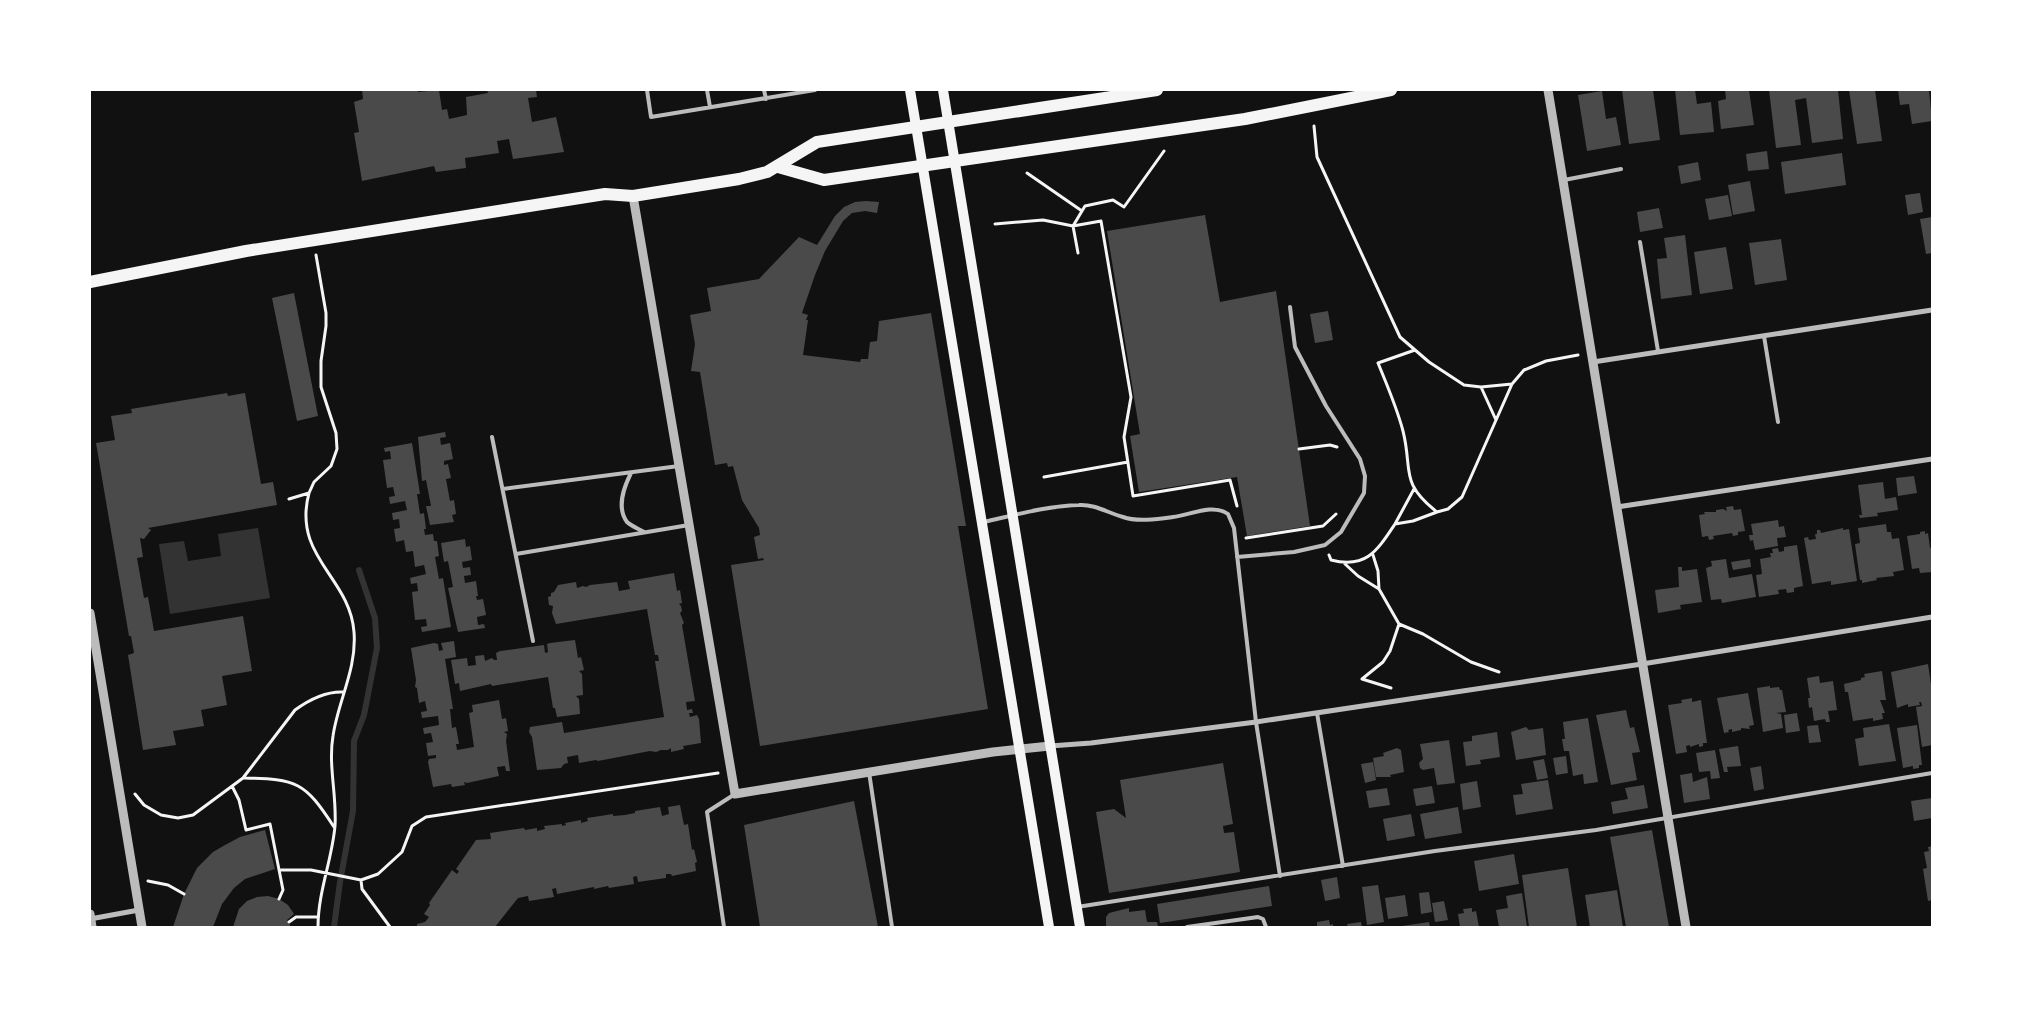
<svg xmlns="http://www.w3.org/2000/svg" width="2022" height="1017" viewBox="0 0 2022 1017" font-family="Signika,sans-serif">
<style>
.water{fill:#333}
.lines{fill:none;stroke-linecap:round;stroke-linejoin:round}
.stream{stroke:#333;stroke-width:6}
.building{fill:#4a4a4a}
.path{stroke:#f5f5f5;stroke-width:3}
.service{stroke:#bcbcbc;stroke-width:4}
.minor{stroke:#bcbcbc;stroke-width:5}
.tertiary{stroke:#bcbcbc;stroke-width:9}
.secondary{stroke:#f5f5f5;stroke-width:10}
.primary{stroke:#f5f5f5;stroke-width:12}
</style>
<rect width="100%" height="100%" fill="#111"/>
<!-- water -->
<path class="water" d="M258,528L270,598L170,614L159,544L184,541L188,561L221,556L218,534Z"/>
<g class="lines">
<!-- stream -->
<path class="stream" d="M334,927L340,882L353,811L354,741L364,715L377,648L375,618L359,570"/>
</g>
<!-- building -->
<path class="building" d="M362,90H418V92L439,90L442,110L447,109L449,119L467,115L466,97L488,93L487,90H536L537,97L528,98L532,122L556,117L564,152L513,159L509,139L497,141L499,153L465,158L466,168L436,172L434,166L362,181L354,133L359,132L354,102L363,99Z
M1622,90H1653L1660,140L1629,144Z
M1675,90H1695L1697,104L1711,102L1714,132L1680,135Z
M1725,90H1749L1754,125L1721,129L1718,101L1726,99Z
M1769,90H1838L1843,139L1812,143L1806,98L1795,100L1801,145L1776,148Z
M1849,90H1875L1882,141L1857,144Z
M1898,90H1929L1932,121L1912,124L1909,104L1900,105Z
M1602,91L1606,119L1616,117L1621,145L1587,151L1578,95Z
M1767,151L1769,169L1748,171L1746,154Z
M1842,153L1846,185L1785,194L1781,162Z
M1698,162L1701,180L1681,184L1678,166Z
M1750,181L1755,211L1733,215L1728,185Z
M1920,193L1923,212L1908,215L1905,195Z
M1728,195L1732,216L1709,220L1705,199Z
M866,201L879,202L877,213L865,211L852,213L843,221L825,251L815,275L802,313L808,315L806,320H808L803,355L860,362L861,359H868L870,342L877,341L879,321L931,313L966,526H958L988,709L760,746L731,565L764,560L763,558L758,559L754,537L760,535L759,528L742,500L733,466L728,467L727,463L715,465L700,372L691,371L695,344L690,315L711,311L707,288L759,279L799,237L817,245L835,216L844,207L855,202Z
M1659,208L1663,228L1640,232L1637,212Z
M1205,215L1220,302L1276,291L1310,526L1247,536L1237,477L1139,492L1130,436L1140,434L1107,231Z
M1932,217V253L1926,254L1920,219Z
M1685,235L1692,295L1661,299L1657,259L1667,258L1664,238Z
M1781,239L1787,280L1755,285L1749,243Z
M1726,247L1733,289L1700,294L1694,252Z
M294,293L318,416L297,421L272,298Z
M1328,311L1333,340L1315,343L1310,314Z
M227,393L228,396L245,393L261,484L273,482L277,505L148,528L151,530L144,539L140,538L143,557L137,558L144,598L148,597L154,631L243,616L252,671L222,676L227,705L201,710L204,726L173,731L176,745L143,750L128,655L134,653L131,636H129L96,443L115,440L111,416L132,413L131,409Z
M445,432L446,437L440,438L441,445L450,443L453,459L444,461V465L448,464L451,478L446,479L450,501L454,500L456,514L452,515L454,522L430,525L426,506H431L426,480L422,481L418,437Z
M412,443L420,494H417L420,514L424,513L426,529H424L425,535L433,534L434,541H437L439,556L435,557L439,579L443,578L451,627L422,632L421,627L427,626L426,619L415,620L412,592L418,591L417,583L411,584L410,578L426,574L424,565L415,567L413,551L406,552L404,540L396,542L394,529L400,528L399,519L393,520L392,513L407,510L405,501L390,504L389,497L395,496L393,487L387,488L383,460L391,459L390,451L385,452L384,448Z
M1914,476L1917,493L1898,496L1896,478Z
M1883,482L1885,499L1896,497L1898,510L1877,513L1878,516L1860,518L1859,515H1862L1858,485Z
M1733,506L1734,510L1741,509L1745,531L1738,532V535L1733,536L1732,533L1713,536L1714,539L1709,540L1708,536L1702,537L1699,515L1705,514L1704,512H1716V510L1723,509L1727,511L1726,507Z
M1778,520L1779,527L1784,526L1786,537L1777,538L1778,546L1755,550L1753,540L1750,541L1749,535H1753L1751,524Z
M1886,524L1887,532H1891L1892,539L1899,538L1904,570L1893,572L1894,576L1876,578L1877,580L1862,583V580H1860L1855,544L1860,543L1858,528Z
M1843,528V530L1849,529L1857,581L1831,585V581L1812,584L1804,538L1808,537L1809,540L1816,539L1815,534H1817V530H1820L1821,533Z
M1925,531V534L1928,533L1930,548L1932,547V572L1920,573L1919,568L1912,569L1907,536L1920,534V532Z
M465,539L466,547L470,546L472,560L462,562L463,568L470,567L471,575L464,576L465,583L476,581L478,596H476L477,600L483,599L486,615L477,617L478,625L484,624L485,628L458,632L448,588L453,587L448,561L444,562L441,543Z
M1797,545L1803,586L1794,588V592L1787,593L1786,589L1778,590L1779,594L1759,597L1756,575L1762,574L1760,559L1771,557L1770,553H1773L1772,549L1778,548L1779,552L1784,551V547Z
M1726,559L1729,578L1752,574L1756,597L1722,603L1721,599L1711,600L1706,568L1712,566L1711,561Z
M1750,559L1751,567L1733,570L1731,562Z
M1678,567H1682V571L1697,569L1702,602L1680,605L1681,609L1658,613L1655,590L1679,587Z
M674,573L677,591L680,590L682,603L679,604L681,606L682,611L680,613L684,623L682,625L695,701L686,702L687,710L692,709L693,713H689L690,717L697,715L699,719L701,743L683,746L684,749L671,752V748L668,750H661L656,752L650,751L598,761L596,760L579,763L578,755L567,757L568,763L564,764L561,768L537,770L532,737L529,732L530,727L562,722L564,733L664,717L655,661H659L658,655H655L647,609L556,624L552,613L553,606L549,605L548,597L551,596V593L554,592L558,585L576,582L577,588L583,586L586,587L590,585L617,582L619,591L630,589L628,581Z
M575,640L578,658L581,657L584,670L579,671L582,674L583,695L576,696L579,699L580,714L557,717L555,708H553L548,677L492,686L491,684L460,691L459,683L455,684L451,660L467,658L468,666L476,665L475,656L484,655L485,661L492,658L494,660H497L496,653L500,651L544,645L545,653L548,652L547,644L550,643Z
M454,641L456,657L445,659L453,709H450L452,728L456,727L459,744H456L457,750L474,747L469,713L473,712L472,705L499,700L502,719L506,718L508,731L504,732L507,734L506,741L510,771H506L505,766L497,767L499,776L467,783L464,782L465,785L452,787L451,784L433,787L428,762L429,759L436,758V755L428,756L426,743L433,742L431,733L424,734L423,728L439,725L438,716L422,718L421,712L427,711L425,701L419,703L417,688L415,687L416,680L411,648L434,643L438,644L439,651L443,650L441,643Z
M1928,664L1932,691V745L1922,747L1916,707L1922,706L1921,702H1919L1920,705L1908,707V704L1897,708L1891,672Z
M1882,671L1886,700H1880L1885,713H1882L1883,719L1873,721V718L1853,721L1848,692H1845L1844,684L1861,680V678L1865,677L1864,674Z
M1819,676L1820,683L1833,681L1837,710L1828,711L1830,722H1826L1825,719L1814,721L1812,707L1809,708L1808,698H1810L1807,678Z
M1770,686V688L1779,687L1780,690H1782L1786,712L1776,713L1781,714L1783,728L1763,732L1757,688Z
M1748,693L1754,725L1749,726L1750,729L1741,728V730L1732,732V729L1728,730L1729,732L1724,733L1717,698Z
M1692,698V702L1701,700L1707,743H1703V746L1699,747V744L1690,747V745L1686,746L1687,752L1676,754L1668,705L1682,703L1681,700Z
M1626,710L1630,728L1634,727L1640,752L1632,753L1637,780L1611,785L1596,715Z
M1797,713L1800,731L1786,733L1784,715Z
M1588,718L1598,782L1584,784L1583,774L1573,776L1569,751H1564L1562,739H1565L1563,722Z
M1889,724L1896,761L1859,766L1855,739L1864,737L1863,728Z
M1818,725L1821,742L1809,743L1807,726Z
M1917,725L1922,765H1919V768L1913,769V766L1903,768L1897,728Z
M1526,727L1529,730L1543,728L1546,755L1516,760L1511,732Z
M1497,732L1500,757L1480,760L1481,764L1466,766L1463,742L1472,741V736Z
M1449,740L1455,783L1437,785L1434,768L1423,770L1420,768L1419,763L1423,759L1420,744Z
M1738,746L1741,766L1727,767L1728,772H1724L1719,749Z
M1397,748L1401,750L1404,772L1390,775L1391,777H1376L1373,758L1384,756L1383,753Z
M1715,750L1720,778L1711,779L1710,771L1699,772L1696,753Z
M1566,756L1568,773L1556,775L1553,758Z
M1544,759L1548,778L1537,780L1533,761Z
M1373,762L1376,780L1365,783L1361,764Z
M1223,763L1233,824L1223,826L1224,833L1234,832L1240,872L1109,893L1096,812L1114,809L1126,818L1120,780Z
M1761,766L1764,789L1754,791L1750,768Z
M1692,773L1693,782L1707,777L1710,799L1684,803L1680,775Z
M1548,780L1553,809L1516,815L1513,795L1523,794L1521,784Z
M1477,781L1481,807L1463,810L1460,784Z
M1644,785L1648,808L1613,814L1611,802L1628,799L1625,788Z
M1432,786L1435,803L1416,806L1413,789Z
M1387,788L1390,805L1369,808L1366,791Z
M1932,798V818L1914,821L1911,801Z
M854,801L878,927H760L744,825Z
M680,805L684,825L688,824L692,850L694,849L697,862L695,863L696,871L672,876L671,874H666V878L638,882L637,876L633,877L634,884L609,888L608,886L594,889V887L557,894L556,888L552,889L554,897L529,901L528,896L518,898L495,927H417V924L425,922L429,917L424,914L430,905L429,903L452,870L457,874L459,871L456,869L476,840L491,839L490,833L524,828L525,830L537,828V831L545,829L544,826L562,824V826L566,825L565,823L581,820V823L588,821L587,818L613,814V816L625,815L635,813V811L660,807L662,816L669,814L668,807Z
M1458,807L1462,833L1425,839L1420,814Z
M1411,814L1415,836L1387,841L1383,819Z
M265,830L275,869L245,879L234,888L222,904L213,927H173L184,894L197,868L213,852L225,845L240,837Z
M1652,830L1669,927H1626L1610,837Z
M1932,846V900L1928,901L1923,869L1927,868L1924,852L1929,851L1928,847Z
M1514,854L1519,884L1479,891L1474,861Z
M1568,868L1577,927H1529L1522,875Z
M1337,877L1340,898L1325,901L1321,880Z
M1378,885L1384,922L1367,925L1362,887Z
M1269,886L1272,906L1160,923L1157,904Z
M1617,890L1623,927H1590L1585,895Z
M1429,892L1432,912L1421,914L1419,893Z
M1522,893L1527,927H1499L1496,910L1508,908L1506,896Z
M1405,895L1408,916L1388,919L1385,898Z
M268,896L279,899L288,905L294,914L287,920L291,927H233L239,909L247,901L257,897Z
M1444,901L1448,920L1435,922L1432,903Z
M1129,908V912L1145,910L1147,922H1157L1158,927H1106V917L1109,913Z
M1472,908V912L1476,911L1479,927H1460L1458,914L1464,913L1463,909Z
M1329,920L1330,925L1333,924V927H1317V922Z
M1361,922L1362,927H1348L1347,924Z
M1429,922L1430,927H1402V926Z"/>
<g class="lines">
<!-- path -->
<path class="path" d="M1314,126L1317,157L1400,337L1429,362L1464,385L1481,387L1512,384L1524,370L1546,361L1578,355
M1027,173L1082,211
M995,224L1043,220L1073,226L1101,221L1131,397L1124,437L1133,496L1230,480L1237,506
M1078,253L1073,226L1085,206L1113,200L1124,207L1164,151
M1415,350L1378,363C1387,385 1397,408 1403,431C1413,471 1399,482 1437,512L1448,509L1462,497L1512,384
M1481,387L1496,420
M1299,449L1330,445L1337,447
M1044,477L1128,462
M1414,489L1395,524L1413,521L1437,512
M309,493C292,557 350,577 354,632C357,669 338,701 333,736C328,765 337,796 335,826C332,860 318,892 318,927
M289,499L309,493L314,482L331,466L337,449L336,433L321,387V361L326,326V313L316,255
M1246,538L1323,526L1336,514
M1329,555L1331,560C1366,569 1377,551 1395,524
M1345,564L1358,576L1379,589L1378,571L1373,555
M1379,589L1399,624L1423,634L1471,662L1499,672
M1391,688L1362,679L1383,662L1390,651L1399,624
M244,778C297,779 305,782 334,827
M232,786L239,800L246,830L270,824L283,890L279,899
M135,794L144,805L161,815L178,818L193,815L243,778L295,710C310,699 326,691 344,692
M281,870H311L361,880L378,874L402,852L412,826L426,817L718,773
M361,880L362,889L390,927
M148,881L168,885L184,894
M289,922L296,917H318"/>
<!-- service -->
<path class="service" d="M647,90L651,117L815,90
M707,90L710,107
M764,90L766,99
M1564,180L1621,169
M1640,242L1658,351
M1764,336L1778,422
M492,437L533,641
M631,473C624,487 616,507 627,522C631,526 639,529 644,532
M503,489L679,466
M984,522C1015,515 1047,506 1079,505C1095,504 1108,513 1123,517C1137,522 1158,519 1173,517C1190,515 1213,503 1228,514L1234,528L1256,722L1280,876
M516,554L689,525
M1237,557L1294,552L1325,545L1341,532L1364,493L1365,476L1360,459L1326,406L1295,347L1290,307
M1317,713L1343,866
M869,772L892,927
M1077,907L1435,851L1596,830L1932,773
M724,927L707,812L735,794
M1187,927L1258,917L1263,919L1266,927"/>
<!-- minor -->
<path class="minor" d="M1593,362L1932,310
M1617,507L1932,459
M1050,746L1091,743L1256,722L1642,664L1932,617
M90,919L139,910"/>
<!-- tertiary -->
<path class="tertiary" d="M1548,90L1686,927
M633,196L735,794L993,752L1050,746
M90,613L142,927
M90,914L92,927"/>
<!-- secondary -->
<path class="secondary" d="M910,90L1049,927
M943,90L1080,927"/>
<!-- primary -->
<path class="primary" d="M778,167L824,180L1245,119L1391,90
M90,282L246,251L605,194L633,196L739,179L767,172L817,142L1157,90"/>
</g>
<!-- border -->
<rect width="2022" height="1017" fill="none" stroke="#ffffff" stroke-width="182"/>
</svg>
